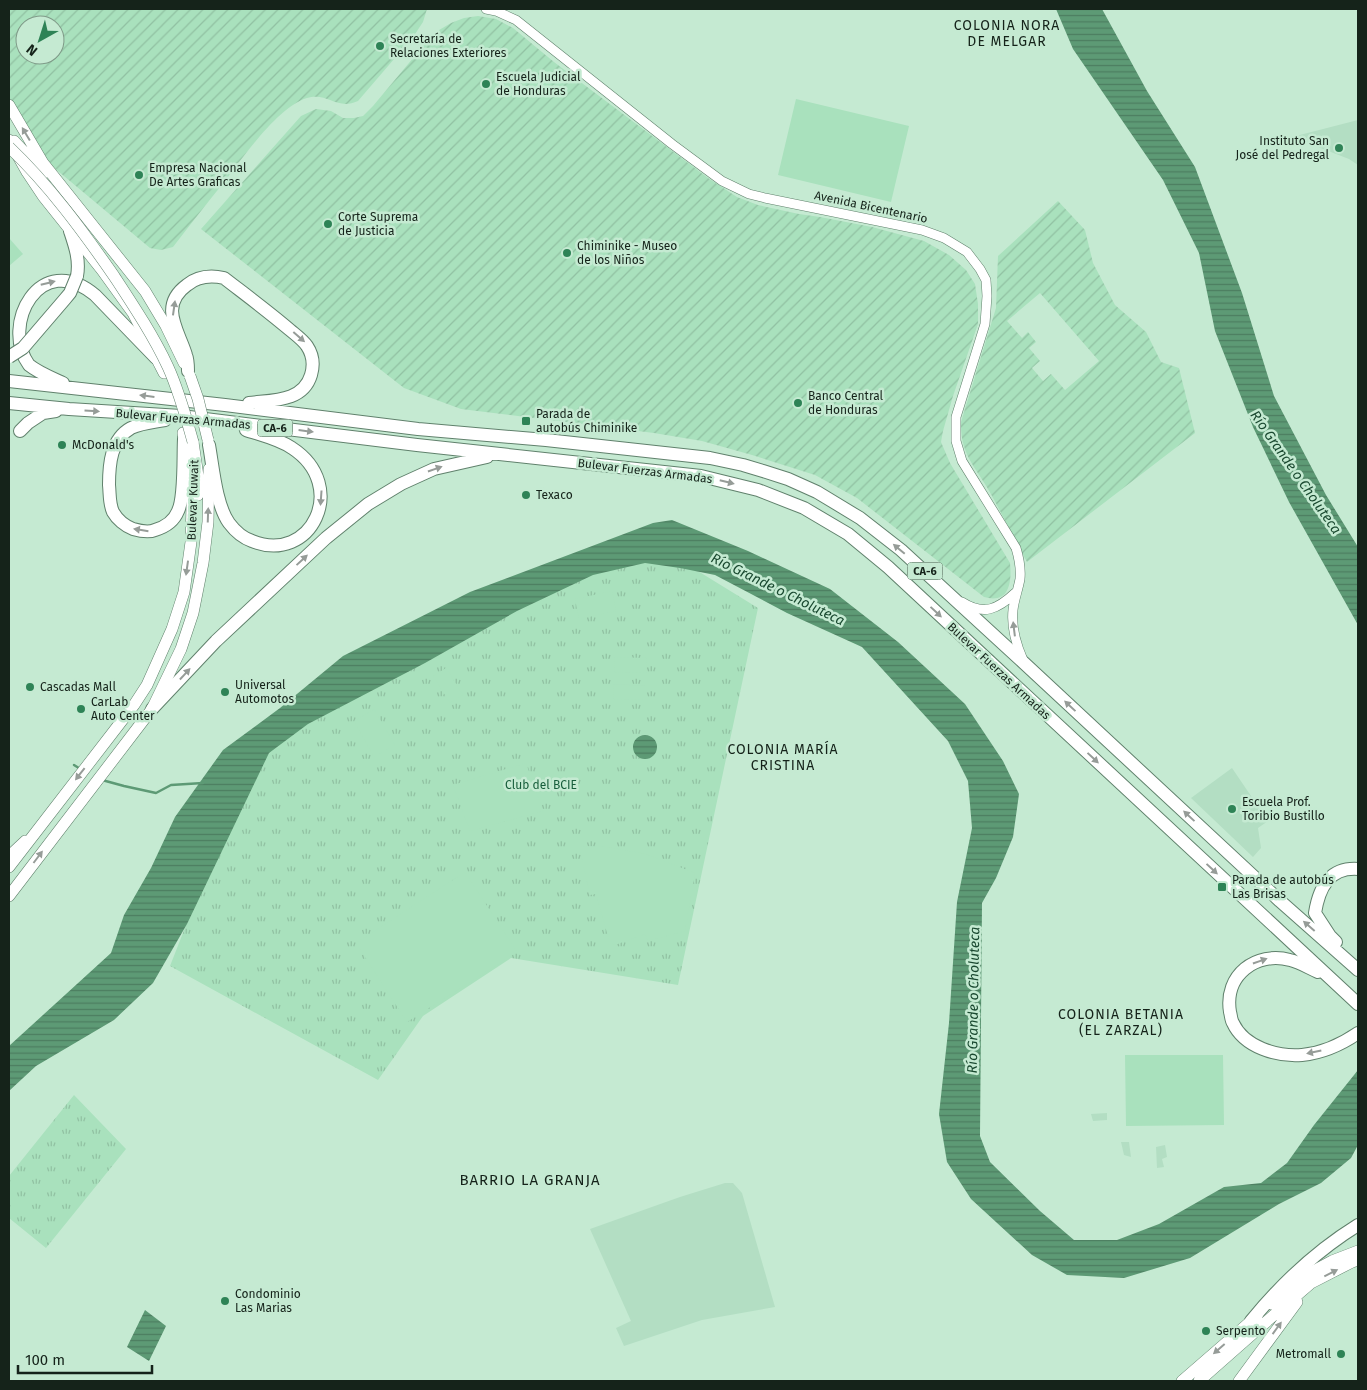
<svg xmlns="http://www.w3.org/2000/svg" width="1367" height="1390" viewBox="0 0 1367 1390" font-family="'Fira Sans',sans-serif">
<style>
.built{fill:#b3dec3}
.grass{fill:url(#grass-tufts)}
.garden{fill:url(#garden-furrows);fill-rule:evenodd}
.pitch{fill:#a9e1bd}
.water{fill:url(#water-rules)}
.lines{fill:none;stroke-linecap:round;stroke-linejoin:round}
.stream{stroke:#5d9a75;stroke-width:2.5}
.minor-casing{stroke:#60816c;stroke-width:10}
.major-casing{stroke:#60816c;stroke-width:12}
.highway-casing{stroke:#60816c;stroke-width:14}
.minor{stroke:#fff;stroke-width:9}
.major{stroke:#fff;stroke-width:11}
.highway{stroke:#fff;stroke-width:12}
.major-bridge-casing{stroke:#60816c;stroke-width:12;stroke-linecap:butt}
.highway-bridge-casing{stroke:#60816c;stroke-width:14;stroke-linecap:butt}
.major-bridge{stroke:#fff;stroke-width:11}
.highway-bridge{stroke:#fff;stroke-width:12}
.oneway{fill:#969c98}
.poi-dot{fill:#2e8356;stroke:#c5ead2;stroke-width:2}
.labels{text-anchor:middle;stroke-width:5;stroke-linejoin:round;paint-order:stroke}
.shield{fill:#c5ead2;stroke:#4a5f51;stroke-width:1}
.shield-label{font-size:11px;font-weight:bold;fill:#15231a}
.poi-label{font-size:12px;fill:#15231a;stroke:#c5ead2;text-anchor:start}
.street-label{font-size:12px;fill:#15231a;stroke:#c5ead2}
.park-label{font-size:12px;fill:#175e3b;stroke:#c5ead2}
.neighbourhood-label{font-size:14px;letter-spacing:1px;fill:#15231a;stroke:#c5ead2}
.water-label{font-size:14px;font-style:italic;fill:#1a4930;stroke:#c5ead2}
.quarter-label{font-size:15px;letter-spacing:1px;fill:#15231a;stroke:#c5ead2}
</style>
<defs>
<pattern id="grass-tufts" width="24" height="20" patternUnits="userSpaceOnUse" patternTransform="scale(1.25)"><rect width="24" height="20" fill="#a9e1bd"/><path d="M3 7l-1-3M5 7V3M7 7l1-3M15 17l-1-3M17 17v-4M19 17l1-3" fill="none" stroke="#91c1a2"/></pattern>
<pattern id="garden-furrows" width="10" height="10" patternUnits="userSpaceOnUse" patternTransform="scale(1.25)"><rect width="10" height="10" fill="#a9e1bd"/><path d="M-1 1l2-2M0 10L10 0M9 11l2-2" fill="none" stroke="#91c1a2"/></pattern>
<pattern id="water-rules" width="6" height="5" patternUnits="userSpaceOnUse" patternTransform="scale(1.25)"><rect width="6" height="5" fill="#5d9a75"/><path d="M0 2.5h6" fill="none" stroke="#4c7d5f"/></pattern>
</defs>
<rect width="100%" height="100%" fill="#c5ead2"/>
<!-- built -->
<path class="built" d="M1358,120V165L1349,159L1292,137Z
M1232,768L1268,821L1258,828L1261,848L1253,857L1191,798Z
M1107,1113V1120L1093,1121L1091,1114Z
M1121,1142H1129L1131,1157L1124,1155Z
M1165,1145L1167,1157L1162,1159L1164,1167L1157,1168L1156,1147Z
M725,1183H733L742,1193L775,1307L702,1320L624,1346L616,1328L631,1321L590,1229L680,1197Z"/>
<!-- grass -->
<path class="grass" d="M680,560L758,608L678,985L511,958L423,1016L378,1080L170,966L228,818L256,766L322,694L592,566Z
M74,1095L126,1149L46,1248L9,1218V1176Z"/>
<!-- garden -->
<path class="garden" d="M9,9H427L423,22L413,37L358,101C337,111 328,92 307,98C279,106 243,157 225,181C207,203 190,225 173,247L161,250L150,248L46,161L9,97ZM25,25H55V55H25Z
M478,16L496,19L513,28L554,62L708,178L737,197L758,205L799,214L820,217L872,227L924,241L949,255L966,270L975,284L978,304V324L953,396L943,431L941,442L950,463L1010,563C1012,583 1009,604 984,597L857,498L815,475L752,455L702,441L654,433L461,409L404,388L201,229L301,116L316,109L331,111L343,118H354L363,116L373,106L434,33L451,23L464,18Z
M1058,201L1085,230L1093,263L1115,305L1146,332L1161,362L1179,368L1195,433L1027,562C1015,540 1004,518 992,496C977,468 960,456 961,422L996,308L998,256ZM1040,293L1099,361L1065,390L1051,374L1043,381L1032,368L1040,361L1029,348L1036,342L1028,332L1022,338L1007,321Z"/>
<!-- pitch -->
<path class="pitch" d="M796,99L909,126L891,202L778,175Z
M9,238L23,254L9,266Z
M612,591L616,611L579,619L575,599Z
M615,657L647,658L646,673L614,672Z
M446,668L463,695L450,703L433,676Z
M614,684L645,686V700L613,699Z
M374,709L395,745L374,757L354,721Z
M526,763L543,811L470,831L453,785Z
M579,846L607,847L646,854L695,873L685,931L648,941L645,934L615,945L609,940L596,894L590,895Z
M465,872L517,952L407,1022L356,943Z
M1125,1055H1223L1224,1125L1126,1126Z"/>
<!-- water -->
<path class="water" d="M1056,9H1102L1147,91L1195,167L1242,293L1274,396L1326,495L1358,547V625L1289,502L1253,427L1215,331L1199,253L1163,180L1073,49Z
M672,520L748,551L830,589L898,642L965,704L1003,761L1019,794L1013,837L996,878L982,903L980,1136L990,1162L1040,1211L1074,1240H1117L1159,1224L1224,1187L1261,1183L1287,1163L1314,1125L1358,1070V1145L1351,1158L1321,1183L1279,1204L1190,1258L1124,1278L1067,1275L1032,1255L971,1199L947,1162L939,1114L949,1023L957,902L972,828L968,781L948,741L862,647L787,613L715,575L680,568L645,563L593,575L517,611L425,663L308,724L269,753L187,924L153,983L114,1020L36,1066L9,1091V1046L111,953L124,915L151,868L175,817L223,750L280,708L343,656L470,592L653,523Z
M633 747a12 12 0 1 1 24 0a12 12 0 1 1-24 0Z
M145,1310L166,1326L149,1361L127,1347Z"/>
<g class="lines">
<!-- stream -->
<path class="stream" d="M74,765L82,770
M102,780L124,786L156,793L171,785L203,783"/>
<!-- minor casing -->
<g class="minor-casing">
<path id="minor" d="M486,9L496,11L516,20L672,144L722,181L749,194L765,198L922,230L944,238L967,252L980,269L986,280L987,296L985,324L956,417V441L962,461L1016,548C1019,558 1021,569 1020,579C1018,590 1014,600 1013,610C1011,628 1016,644 1023,660
M962,602C984,616 998,609 1015,593
M9,855L25,840"/>
</g>
<!-- major casing -->
<g class="major-casing">
<path id="major" d="M9,105L43,163L145,291L166,326L184,363
M9,140L27,172L43,196L102,270L133,313L164,373
M14,141L44,173
M193,442L198,476V495
M9,867L134,705L147,685L172,629L184,592L191,542L192,505L189,467L183,433
M9,896L152,709L181,649L193,613L203,563L208,522L209,469
M1271,1304L1306,1275L1332,1261L1358,1251
M1182,1381L1257,1316
M1199,1381L1258,1329L1311,1283L1352,1262L1358,1260
M1239,1381L1297,1302"/>
</g>
<!-- highway casing -->
<g class="highway-casing">
<path id="highway" d="M70,231C75,246 80,260 77,276
M188,371C188,366 188,360 186,355C179,331 158,306 187,285C198,276 210,275 224,278C246,295 269,312 290,330C296,335 303,340 307,346C313,355 314,365 311,375C303,402 272,400 249,403
M9,381L225,405L418,429L546,440L710,458L743,465L763,471L788,479L817,492L860,518L901,550L1024,663L1280,901L1358,970
M63,383C52,378 39,373 29,365C0,325 40,249 95,295L156,358
M9,403L69,409L181,416L417,445L701,476L758,490L804,508L848,534L888,567L1358,1004
M165,420C154,422 141,423 131,428C111,439 109,464 109,485C110,494 109,503 113,512C117,519 125,526 133,529C140,531 148,533 155,530C165,527 174,521 178,511C185,497 183,456 184,439
M20,431L28,423L43,413L56,411
M209,445C213,467 216,505 229,523C235,531 243,538 252,541C311,565 350,486 292,448C279,439 261,435 246,430
M152,709L216,641L326,538L368,504L401,484L434,469L487,457
M1336,942L1330,936L1315,913C1319,888 1329,867 1358,869
M1318,972C1309,968 1299,962 1290,960C1256,951 1224,975 1230,1012C1231,1015 1231,1020 1233,1023C1244,1047 1277,1057 1302,1055C1322,1053 1342,1044 1358,1033
M1251,1321C1282,1283 1316,1251 1358,1225"/>
</g>
<!-- minor -->
<use href="#minor" class="minor"/>
<!-- major -->
<use href="#major" class="major"/>
<!-- highway -->
<use href="#highway" class="highway"/>
<!-- major-bridge casing -->
<g class="major-bridge-casing">
<path id="major-bridge" d="M9,147C49,185 82,230 114,276C133,305 153,335 168,367C179,391 186,417 193,442
M190,376L198,399L208,440"/>
</g>
<!-- highway-bridge casing -->
<g class="highway-bridge-casing">
<path id="highway-bridge" d="M9,357L23,348L65,299L70,293L77,276"/>
</g>
<!-- major-bridge -->
<use href="#major-bridge" class="major-bridge"/>
<!-- highway-bridge -->
<use href="#highway-bridge" class="highway-bridge"/>
</g>
<!-- one-way arrows -->
<defs><path id="oneway-solid" d="M-6-.8H1V-3.2L6.5 0L1 3.2V.8H-6Z" transform="scale(1.25)"/></defs>
<g class="oneway">
<use href="#oneway-solid" transform="translate(26 134) rotate(-121)"/>
<use href="#oneway-solid" transform="translate(48 283) rotate(-14)"/>
<use href="#oneway-solid" transform="translate(174 308) rotate(-82)"/>
<use href="#oneway-solid" transform="translate(299 337) rotate(41)"/>
<use href="#oneway-solid" transform="translate(147 396) rotate(-173)"/>
<use href="#oneway-solid" transform="translate(92 411) rotate(4)"/>
<use href="#oneway-solid" transform="translate(306 431) rotate(7)"/>
<use href="#oneway-solid" transform="translate(435 469) rotate(-19)"/>
<use href="#oneway-solid" transform="translate(727 482) rotate(14)"/>
<use href="#oneway-solid" transform="translate(321 498) rotate(94)"/>
<use href="#oneway-solid" transform="translate(208 515) rotate(-88)"/>
<use href="#oneway-solid" transform="translate(141 530) rotate(-171)"/>
<use href="#oneway-solid" transform="translate(899 549) rotate(-140)"/>
<use href="#oneway-solid" transform="translate(302 560) rotate(-43)"/>
<use href="#oneway-solid" transform="translate(187 568) rotate(98)"/>
<use href="#oneway-solid" transform="translate(936 612) rotate(43)"/>
<use href="#oneway-solid" transform="translate(1014 629) rotate(-97)"/>
<use href="#oneway-solid" transform="translate(185 674) rotate(-47)"/>
<use href="#oneway-solid" transform="translate(1070 706) rotate(-137)"/>
<use href="#oneway-solid" transform="translate(1093 758) rotate(43)"/>
<use href="#oneway-solid" transform="translate(80 774) rotate(128)"/>
<use href="#oneway-solid" transform="translate(1189 816) rotate(-137)"/>
<use href="#oneway-solid" transform="translate(38 857) rotate(-53)"/>
<use href="#oneway-solid" transform="translate(1212 869) rotate(43)"/>
<use href="#oneway-solid" transform="translate(1309 926) rotate(-139)"/>
<use href="#oneway-solid" transform="translate(1260 961) rotate(-19)"/>
<use href="#oneway-solid" transform="translate(1314 1052) rotate(168)"/>
<use href="#oneway-solid" transform="translate(1331 1273) rotate(-27)"/>
<use href="#oneway-solid" transform="translate(1277 1328) rotate(-54)"/>
<use href="#oneway-solid" transform="translate(1219 1349) rotate(139)"/>
</g>
<!-- markers -->
<g class="poi-dot">
<circle cx="380" cy="46" r="5"/>
<circle cx="486" cy="84" r="5"/>
<circle cx="1339" cy="148" r="5"/>
<circle cx="139" cy="175" r="5"/>
<circle cx="328" cy="224" r="5"/>
<circle cx="567" cy="253" r="5"/>
<circle cx="798" cy="403" r="5"/>
<rect x="521" y="416" width="10" height="10" rx="2.5"/>
<circle cx="62" cy="445" r="5"/>
<circle cx="526" cy="495" r="5"/>
<circle cx="30" cy="687" r="5"/>
<circle cx="225" cy="692" r="5"/>
<circle cx="81" cy="709" r="5"/>
<circle cx="1232" cy="809" r="5"/>
<rect x="1217" y="882" width="10" height="10" rx="2.5"/>
<circle cx="225" cy="1301" r="5"/>
<circle cx="1206" cy="1331" r="5"/>
<circle cx="1341" cy="1354" r="5"/>
</g>
<g class="labels">
<!-- shield labels -->
<g class="shield">
<rect x="257.5" y="419.5" width="35" height="17" rx="4"/>
<rect x="907.5" y="562.5" width="35" height="17" rx="4"/>
</g>
<g class="shield-label">
<text x="275" y="432">CA-6</text>
<text x="925" y="575">CA-6</text>
</g>
<!-- poi labels -->
<g class="poi-label">
<text x="390" y="43">Secretaría de<tspan x="390" dy="14">Relaciones Exteriores</tspan></text>
<text x="496" y="81">Escuela Judicial<tspan x="496" dy="14">de Honduras</tspan></text>
<text x="1329" y="145" text-anchor="end">Instituto San<tspan x="1329" dy="14">José del Pedregal</tspan></text>
<text x="149" y="172">Empresa Nacional<tspan x="149" dy="14">De Artes Graficas</tspan></text>
<text x="338" y="221">Corte Suprema<tspan x="338" dy="14">de Justicia</tspan></text>
<text x="577" y="250">Chiminike - Museo<tspan x="577" dy="14">de los Niños</tspan></text>
<text x="808" y="400">Banco Central<tspan x="808" dy="14">de Honduras</tspan></text>
<text x="536" y="418">Parada de<tspan x="536" dy="14">autobús Chiminike</tspan></text>
<text x="72" y="449">McDonald's</text>
<text x="536" y="499">Texaco</text>
<text x="235" y="689">Universal<tspan x="235" dy="14">Automotos</tspan></text>
<text x="40" y="691">Cascadas Mall</text>
<text x="91" y="706">CarLab<tspan x="91" dy="14">Auto Center</tspan></text>
<text x="1242" y="806">Escuela Prof.<tspan x="1242" dy="14">Toribio Bustillo</tspan></text>
<text x="1232" y="884">Parada de autobús<tspan x="1232" dy="14">Las Brisas</tspan></text>
<text x="235" y="1298">Condominio<tspan x="235" dy="14">Las Marias</tspan></text>
<text x="1216" y="1335">Serpento</text>
<text x="1331" y="1358" text-anchor="end">Metromall</text>
</g>
<!-- street labels -->
<g class="street-label">
<text transform="translate(871 207) rotate(12)" y="4">Avenida Bicentenario</text>
<text transform="translate(183 419) rotate(5)" y="4">Bulevar Fuerzas Armadas</text>
<text transform="translate(645 471) rotate(7)" y="4">Bulevar Fuerzas Armadas</text>
<text transform="translate(193 500) rotate(-88)" y="4">Bulevar Kuwait</text>
<text transform="translate(999 671) rotate(43)" y="4">Bulevar Fuerzas Armadas</text>
</g>
<!-- park labels -->
<g class="park-label">
<text x="541" y="789">Club del BCIE</text>
</g>
<!-- neighbourhood labels -->
<g class="neighbourhood-label">
<text x="1007" y="30">COLONIA NORA<tspan x="1007" dy="16">DE MELGAR</tspan></text>
<text x="783" y="754">COLONIA MARÍA<tspan x="783" dy="16">CRISTINA</tspan></text>
<text x="1121" y="1019">COLONIA BETANIA<tspan x="1121" dy="16">(EL ZARZAL)</tspan></text>
</g>
<!-- water labels -->
<g class="water-label">
<text transform="translate(1296 472) rotate(55)" y="5">Río Grande o Choluteca</text>
<text transform="translate(778 589) rotate(26)" y="5">Río Grande o Choluteca</text>
<text transform="translate(973 1000) rotate(-89)" y="5">Río Grande o Choluteca</text>
</g>
<!-- quarter labels -->
<g class="quarter-label">
<text x="530" y="1185">BARRIO LA GRANJA</text>
</g>
</g>
<!-- border -->
<rect width="1367" height="1390" fill="none" stroke="#15231a" stroke-width="20"/>
<!-- north arrow -->
<g transform="translate(40 40) rotate(219)"><circle r="24" fill="#c5ead2" stroke="#7f9a88"/>
<path d="M0-4L9 19L0 12L-9 19Z" fill="#2e8356"/>
<text y="-8" font-size="14" font-weight="bold" text-anchor="middle" fill="#15231a">N</text>
</g>
<!-- scale -->
<path d="M18 1365v8h134v-8" fill="none" stroke="#15231a" stroke-width="2.5"/>
<text x="25" y="1365" font-size="15" fill="#15231a" stroke="#c5ead2" stroke-width="4" paint-order="stroke">100 m</text>
</svg>
